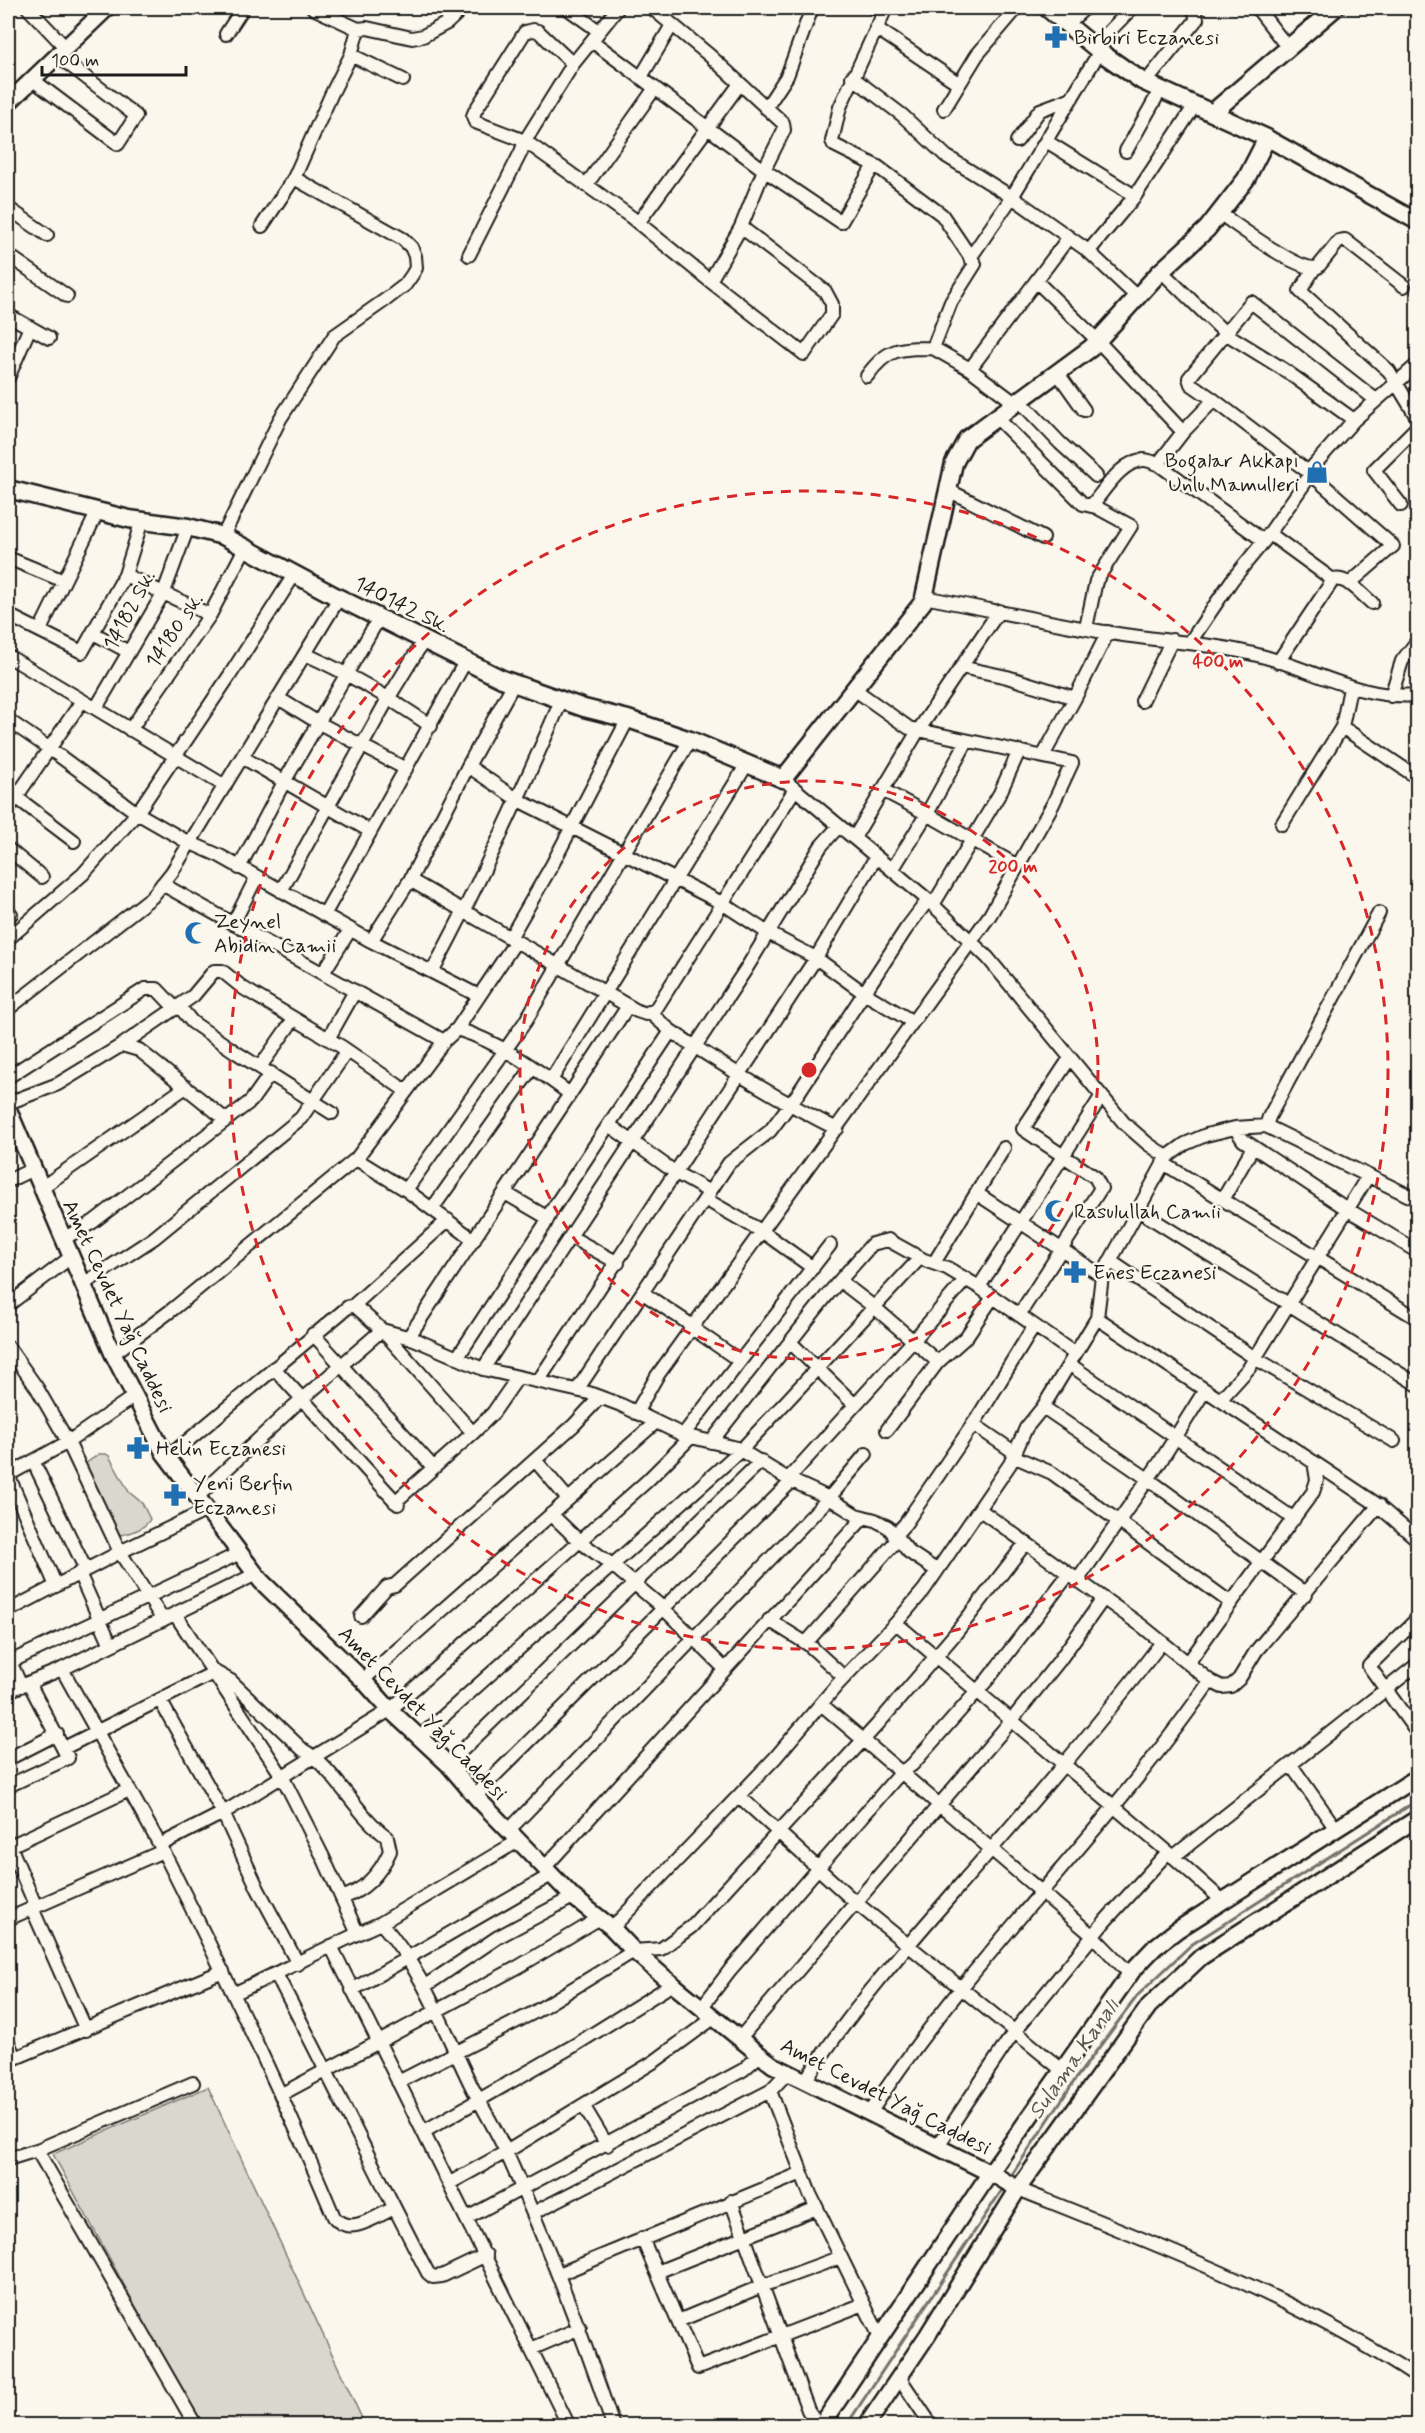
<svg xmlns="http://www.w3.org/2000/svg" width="1425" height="2433" viewBox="0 0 1425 2433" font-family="Mynerve,sans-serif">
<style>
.green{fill:#dad7ce;stroke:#7b7a75;stroke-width:1.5}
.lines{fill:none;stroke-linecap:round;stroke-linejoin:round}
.stream{stroke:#74726e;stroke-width:3}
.minor-casing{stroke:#1c1c1c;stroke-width:16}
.tertiary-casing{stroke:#1c1c1c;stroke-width:20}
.secondary-casing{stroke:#1c1c1c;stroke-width:21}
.minor{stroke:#fbf7ec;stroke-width:12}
.tertiary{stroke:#fbf7ec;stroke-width:15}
.secondary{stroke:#fbf7ec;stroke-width:16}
.ring{fill:none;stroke:#d62828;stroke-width:3;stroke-dasharray:10 8}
.labels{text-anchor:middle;stroke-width:5;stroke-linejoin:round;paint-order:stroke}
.poi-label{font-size:21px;fill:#1c1c1c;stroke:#fbf7ec;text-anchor:start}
.street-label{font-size:21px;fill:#1c1c1c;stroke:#fbf7ec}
.water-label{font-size:22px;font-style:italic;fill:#575653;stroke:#fbf7ec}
.centre{fill:#d62828;stroke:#fbf7ec;stroke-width:3}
.ring-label{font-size:18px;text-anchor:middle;font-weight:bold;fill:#d62828;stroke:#fbf7ec;stroke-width:5;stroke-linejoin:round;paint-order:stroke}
</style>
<rect width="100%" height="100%" fill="#fbf7ec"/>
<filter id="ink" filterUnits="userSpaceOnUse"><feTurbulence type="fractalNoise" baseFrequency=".0167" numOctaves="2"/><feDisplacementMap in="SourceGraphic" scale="12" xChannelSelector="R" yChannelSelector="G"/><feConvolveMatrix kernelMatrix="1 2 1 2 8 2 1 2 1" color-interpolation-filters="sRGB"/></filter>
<g filter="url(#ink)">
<!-- green -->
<path class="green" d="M99,1454H106L109,1456L129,1492L142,1503L150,1519C146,1528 130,1534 120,1535L116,1531L85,1464Z
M208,2087L365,2425H200L53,2154Z"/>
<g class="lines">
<!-- stream -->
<path class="stream" d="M1009,2179L1077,2077L1138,1995L1191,1945L1418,1800
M846,2426L1004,2187"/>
<!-- minor casing -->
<g class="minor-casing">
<path id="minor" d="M28,8L66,48
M313,8L358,29L367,28L412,38L423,36L447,23L463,8
M567,8L599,31
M874,8H875
M1257,8L1288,48
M1067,24L1085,8
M876,28L958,83
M226,34L243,8
M592,41L764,170L841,222L874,165
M1094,47L1132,8
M351,55L403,80
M573,64L538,31L533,30L525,32L475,111L473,116L475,122L525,141L631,217L710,281L741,227L764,170L784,130L783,123L709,55L652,8
M641,77L672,25
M852,77L902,115L946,156L1012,197L1087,250L1137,297
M33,80L118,144L136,116L58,56
M1146,82L1197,19L1193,8
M766,108L787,76L812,8
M944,109L977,55L1017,8
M1017,141L1040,110L1072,98
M1046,141L1135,196L1088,252
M1126,151L1161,89
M587,184L655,88
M1135,196L1195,105
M8,208L47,235
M1219,213C1237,225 1301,274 1318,267L1339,241L1345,240L1404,286
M638,223L739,85
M262,226L294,178L331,95L351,55L358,29
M8,255L67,296
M469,255L521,152L525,141L573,64L618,8
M970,258L1012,197L1100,51
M1314,269L1300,291L1389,371L1418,419
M1161,271L1225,333L1283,369L1354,420
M710,281L804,354L832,314V304L825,291L741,227
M1036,281L1097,340L1183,432L1158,464C1154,463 1149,460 1144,460C1122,460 1104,491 1091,506
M8,315L49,338
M933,348L970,369L1015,403
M970,369L1069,237
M1057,372L1084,410
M867,376C887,348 899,348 933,348L951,302L975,264L942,215L878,167L834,145L832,141L840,107L886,8
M8,378L30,327
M1019,400L1060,443L1096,476
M1214,400L1191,384L1189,378L1251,302L1376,400
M996,417L1083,504L1096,507L1131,526L1096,581L1086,628
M1183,432L1214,400L1311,474L1264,541L1232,580L1190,642
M1410,434L1418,443
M1158,464L1264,541
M1308,472L1354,420L1418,364
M1311,474L1393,546L1349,584
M948,490L1043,538
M1401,505L1374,470L1418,426
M1270,534L1333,580C1347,576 1361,594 1372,603
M223,536L280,419L334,336L388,298L405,285L412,275L416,268L415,256L411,247L403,239L294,178
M8,558L64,581
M125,575L210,615
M924,597C982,608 1040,621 1098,631C1154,641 1210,642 1265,657C1316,671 1362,700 1418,695
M8,615L82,652L125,575L142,520
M40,630L98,511
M93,633L129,652
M305,654C350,674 390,698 431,726
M8,656L225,786
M1278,662L1333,580
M961,667L1007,677L1075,698L1043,756
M1391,696L1402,661L1418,640
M278,698L319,723L406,769
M1075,698L1108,632
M1142,701L1172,640
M96,708L164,592L188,527
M8,720L50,749L137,813L184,840L220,856L371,941L410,880L468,766L514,683
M1342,727L1418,778
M130,730L210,615L245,548
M242,757L370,831
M468,766L518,800L722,903L768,933L816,958L864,993L913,1022
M789,784L928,900L988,958L1124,1123L1148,1144L1167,1157
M882,790C929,813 972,841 1018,866
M8,791L74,841
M8,809L82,701
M1282,824L1342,727L1350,688
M854,838L918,731L999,611
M8,849L42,877
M239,868L284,782L379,618
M892,870L928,812L967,741
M410,880L637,1011L646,1014L655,1010L795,789
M162,884L444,1041
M281,891L389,697L424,640
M933,905L1000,793L1019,751
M8,911L11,914
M324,915L465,662
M233,924L256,878
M510,938L552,865L628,719
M8,939L83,874L137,813L230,675L294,575
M371,941L479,996
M432,972C480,883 522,791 562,699
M323,973L350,930
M179,1006L192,1022L237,1053L332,1113
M8,1009L152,897L172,872L339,598
M457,1029C499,1042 535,1068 570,1094L628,1006
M671,1031C725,1067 779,1100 837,1129
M328,1039L355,991
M122,1045L193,996L214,971H222L243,988L342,1047L406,1091
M260,1067L293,1020
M8,1077L145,989H157L176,1009
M551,1080L747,764
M8,1103L58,1084L122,1045L139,1050L225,1119
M609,1125L676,1173L710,1192
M1266,1126L1269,1117L1379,913
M1235,1128L1243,1140L1347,1209L1418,1252
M356,1159L406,1190L474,1240
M1163,1163L1418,1319
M8,1181L33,1169
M41,1188L186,1087
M406,1190L525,1022L690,740
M505,1193L548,1218
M976,1193L1102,1276
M705,1199L763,1232L813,1268
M1223,1199L1253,1147
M432,1209L532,1068
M1138,1210L1418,1385
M571,1237L618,1263
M63,1239L93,1222L251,1101L271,1073
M1110,1261L1255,1358L1394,1441
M934,1263L1004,1148
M840,1281L874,1307L938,1362
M82,1285L154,1238L301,1118L347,1051
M979,1287L1101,1097
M643,1293L694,1327
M8,1305L71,1257
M354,1305L382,1330L414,1339L483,1369L589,1393L621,1405L683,1435L737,1448L788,1479L829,1498L856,1515L875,1520L888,1527L909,1552L936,1570
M1019,1315L1101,1188L1095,1177L1023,1129L1070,1058
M1097,1318L1375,1503L1418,1540
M692,1328L740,1361
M313,1334L433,1467
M408,1338L570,1094
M790,1342L855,1405
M8,1347L37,1388L68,1442L120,1552L163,1620
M113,1354L173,1309L356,1159L444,1041L457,1029L516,941
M457,1358L544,1226L552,1210L671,1031L649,1012
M1069,1364L1294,1519
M274,1368L398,1504
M483,1369L746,969L821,846L839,826
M539,1380L816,958L876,857
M577,1390L729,1163L770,1131L797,1095L906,929L928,900
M1220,1400L1249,1368L1368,1176
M1043,1407L1148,1479L1306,1594
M636,1413L657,1376L990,915L1053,804L1072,763L909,728L854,689
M973,1424L1014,1452
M887,1430L938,1362L966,1337L993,1297
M683,1435L830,1245
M711,1442L828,1294L872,1244L888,1240L924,1260L947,1268L979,1287L1075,1354
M1013,1456L1052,1473L1231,1603L1313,1492L1317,1480L1314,1462
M167,1458L348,1307L354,1305L448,1220
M535,1460L568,1499
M33,1461L86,1570
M8,1475L68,1442L133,1397
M8,1475L56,1586
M788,1479L913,1341L966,1279
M197,1497L294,1406L382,1330L473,1433
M395,1502L473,1433L493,1413L518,1377
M551,1514L579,1541L611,1564L663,1608L725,1669
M894,1536L905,1524L978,1417L1034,1326
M79,1573L111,1645
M1077,1581L1160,1462L1205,1390
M8,1611L120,1552L207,1510
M175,1614L282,1776L323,1857L357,1932
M361,1616L387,1587L395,1585L574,1425L600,1397
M1418,1618L1369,1666L1418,1734
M769,1620L809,1645L844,1677
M896,1623L1168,1852L1223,1901
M806,1643L897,1540
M8,1657L21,1686
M10,1662L240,1553
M1188,1663L1231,1603
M62,1669L160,1845
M363,1680L655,1423
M1210,1681L1222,1687L1231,1686L1239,1679L1256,1651L1379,1505
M8,1691L62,1669L256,1574
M160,1700L223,1813L258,1889L298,1964
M821,1704L1093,1936L1130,1974
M419,1738L741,1450L920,1258
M64,1748L215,1672L231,1681L303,1750C333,1766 356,1815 387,1837L390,1851C380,1874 365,1890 342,1898
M8,1759L57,1734
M448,1764L761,1461
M1291,1765L1336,1829
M8,1786L68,1758L29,1683
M739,1796L855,1902L1062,2070
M477,1798L483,1787L792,1481
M508,1831L829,1498L866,1454
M8,1841L36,1907
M8,1847L129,1790
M1173,1857L1418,1664
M545,1867L864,1517
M32,1908L86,2030
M8,1919L163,1851
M381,1923L518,1841
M612,1928L775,1758L837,1685L896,1623L924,1590L1010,1464L1026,1428L1043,1407L1097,1318L1102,1276L1167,1157L1185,1144L1206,1135L1235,1128L1266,1126L1418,1200
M331,1946L569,2426
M276,1974C329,2073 376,2174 428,2273L433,2277L442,2276L486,2255
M425,1986L498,1937L573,1897
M352,1990L551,1875
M235,1993C284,1970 331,1945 381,1923C422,1969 443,2027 469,2081C481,2106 496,2129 507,2154C547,2243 582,2333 613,2426
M702,2007L730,1970L901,1772L912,1765L988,1679L1068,1575
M740,2038L1011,1721L1059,1661L1103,1599
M8,2042L15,2058
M8,2061L223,1971
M805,2081C856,2002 920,1931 982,1860C1044,1789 1105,1717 1162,1642
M398,2082L533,2013L634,1951L661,1949L691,1927L877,1725L955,1634L1025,1544
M770,2091L810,2194L880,2337
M282,2094L518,1967L600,1918
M583,2105L607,2145
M870,2113C969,1959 1106,1832 1210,1681L1142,1626L980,1510
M423,2132L575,2045L673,1984
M937,2147L1014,2032L1106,1920L1168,1852
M37,2150L196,2426
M8,2159L37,2150L193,2083
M450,2183L506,2152L655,2061L715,2017
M1018,2189C1153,2243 1296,2297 1418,2378
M731,2201L808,2410L816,2423L820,2426
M394,2208C377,2216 349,2237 334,2217C281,2090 222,1968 160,1845L223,1813L390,1710L647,1481L691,1437
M533,2213L770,2091L788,2072
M467,2218L743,2070L760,2055
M642,2238L698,2368L864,2304
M657,2272L817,2208
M559,2274L802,2173
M678,2321L762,2286L841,2257
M531,2349L580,2328
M899,2377L932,2426"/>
</g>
<!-- tertiary casing -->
<g class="tertiary-casing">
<path id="tertiary" d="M8,103L107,8
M1267,138L1418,222
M8,1109L113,1354L164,1453L261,1581L363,1680L390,1710L448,1764L477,1798L573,1897L612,1928L634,1951L665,1978L760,2055L773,2065L996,2176L1018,2189
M821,2426L990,2173L1133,1970L1155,1947L1177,1930L1418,1777
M866,2426L927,2336L1018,2189L1149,2006L1201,1957L1418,1818"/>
</g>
<!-- secondary casing -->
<g class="secondary-casing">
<path id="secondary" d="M1212,113L1335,8
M8,489L129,519L188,527L223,536L339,598L502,679L584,708L628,719L690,740L783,779L923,602L954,463L967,439L1091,348L1158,274L1207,229L1246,179L1267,138L1142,81L1103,54L1047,8"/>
</g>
<!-- minor -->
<use href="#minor" class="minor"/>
<!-- tertiary -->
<use href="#tertiary" class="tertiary"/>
<!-- secondary -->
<use href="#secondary" class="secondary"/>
</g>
</g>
<!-- distance rings -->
<g class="ring">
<circle cx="809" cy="1070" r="289"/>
<circle cx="809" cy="1070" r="579"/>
</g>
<!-- icons -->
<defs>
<g id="pharmacy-bare" transform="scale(1.8)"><path d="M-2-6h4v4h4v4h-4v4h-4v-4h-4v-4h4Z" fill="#1f6fb2" stroke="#fbf7ec" stroke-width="2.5" paint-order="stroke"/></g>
<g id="shop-bare" transform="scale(1.8)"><path d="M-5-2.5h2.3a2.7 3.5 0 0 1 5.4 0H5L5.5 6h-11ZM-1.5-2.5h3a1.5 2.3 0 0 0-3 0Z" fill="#1f6fb2" stroke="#fbf7ec" stroke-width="2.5" paint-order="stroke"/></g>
<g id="mosque-bare" transform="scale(1.8)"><path d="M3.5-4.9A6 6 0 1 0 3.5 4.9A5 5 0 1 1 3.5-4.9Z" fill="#1f6fb2" stroke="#fbf7ec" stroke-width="2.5" paint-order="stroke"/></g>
</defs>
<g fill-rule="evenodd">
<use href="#pharmacy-bare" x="1056" y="37"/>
<use href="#shop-bare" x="1317" y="472"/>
<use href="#mosque-bare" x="196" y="933"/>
<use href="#mosque-bare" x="1056" y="1211"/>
<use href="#pharmacy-bare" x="1075" y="1272"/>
<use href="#pharmacy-bare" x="138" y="1448"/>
<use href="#pharmacy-bare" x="175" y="1495"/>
</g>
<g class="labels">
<!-- poi labels -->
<g class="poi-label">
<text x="1074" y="44">Birbiri Eczanesi</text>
<text x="1299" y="467" text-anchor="end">Bogalar Akkapı<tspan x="1299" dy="24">Unlu Mamulleri</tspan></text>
<text x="214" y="928">Zeynel<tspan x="214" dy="24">Abidin Camii</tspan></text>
<text x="1074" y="1218">Rasulullah Camii</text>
<text x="1093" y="1279">Enes Eczanesi</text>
<text x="156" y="1455">Helin Eczanesi</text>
<text x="193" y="1490">Yeni Berfin<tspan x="193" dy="24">Eczanesi</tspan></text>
</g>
<!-- street labels -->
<g class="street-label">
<text transform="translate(402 604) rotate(26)" y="7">140142 Sk.</text>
<text transform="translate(129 610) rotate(-62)" y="7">14182 Sk.</text>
<text transform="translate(174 630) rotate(-56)" y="7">14180 sk.</text>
<text transform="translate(118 1306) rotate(65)" y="7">Amet Cevdet Yağ Caddesi</text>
<text transform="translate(423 1713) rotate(46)" y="7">Amet Cevdet Yağ Caddesi</text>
<text transform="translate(886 2096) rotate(27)" y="7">Amet Cevdet Yağ Caddesi</text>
</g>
<!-- water labels -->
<g class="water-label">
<text transform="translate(1073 2058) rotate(-55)" y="8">Sulama Kanalı</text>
</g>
</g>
<circle cx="809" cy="1070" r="9" class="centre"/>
<g class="ring-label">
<text x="1218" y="667">400 m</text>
<text x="1013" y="872">200 m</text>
</g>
<!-- margin -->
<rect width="1425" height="2433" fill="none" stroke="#fbf7ec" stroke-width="30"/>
<rect x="15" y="15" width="1395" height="2403" fill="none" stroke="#1c1c1c" stroke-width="2" filter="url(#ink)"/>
<!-- scale -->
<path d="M42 66v9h144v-9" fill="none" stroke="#1c1c1c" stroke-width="3"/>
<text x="51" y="66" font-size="18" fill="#1c1c1c" stroke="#fbf7ec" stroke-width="4.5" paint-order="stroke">100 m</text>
</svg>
